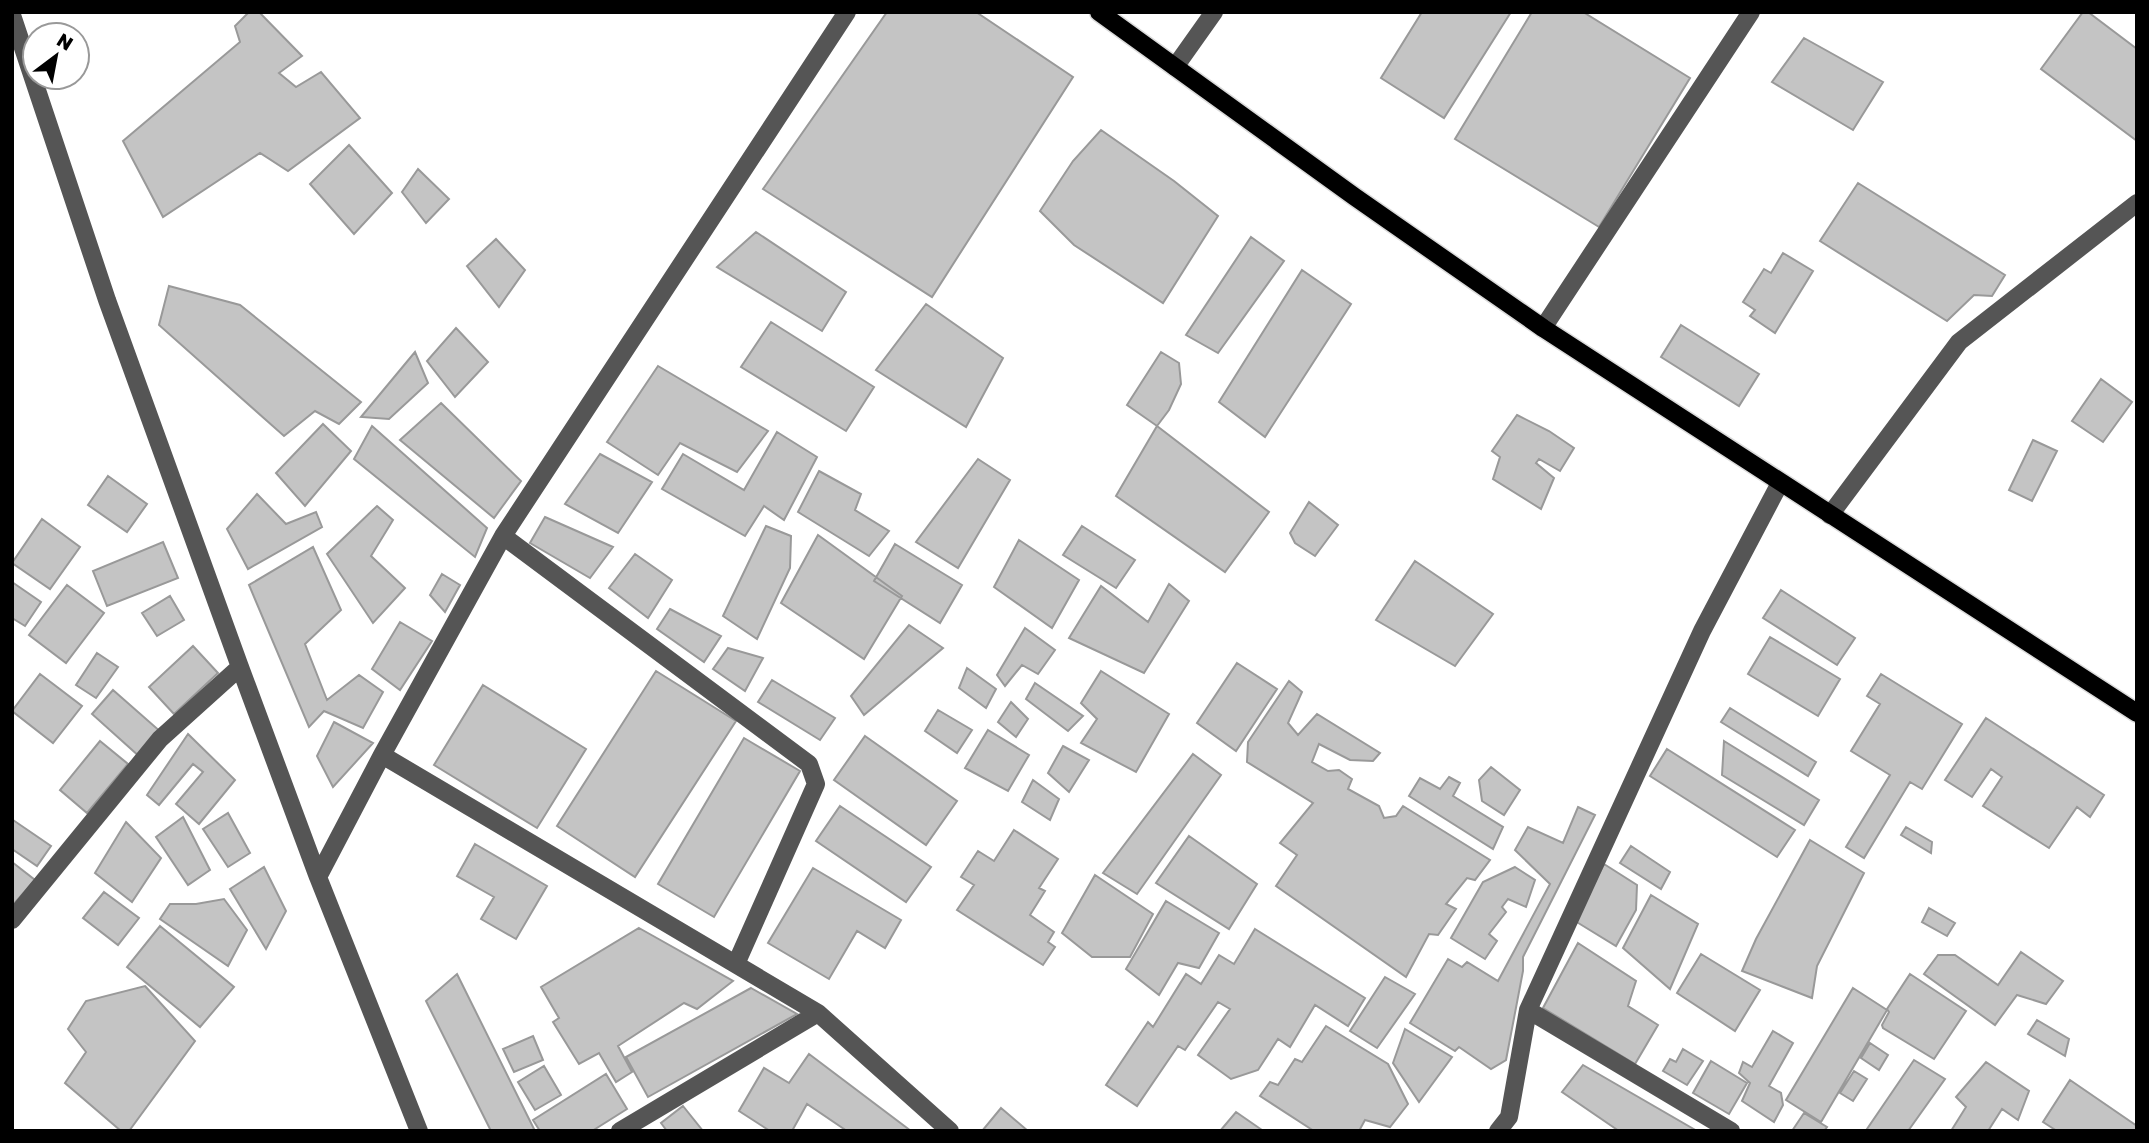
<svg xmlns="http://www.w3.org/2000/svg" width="2149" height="1143" viewBox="0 0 2149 1143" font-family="'Golos Text',sans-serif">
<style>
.building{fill:#c4c4c4;stroke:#999;stroke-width:2}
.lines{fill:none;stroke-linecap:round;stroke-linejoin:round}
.major-casing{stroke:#dbdbdb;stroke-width:21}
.minor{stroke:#555;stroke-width:18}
.major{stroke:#000;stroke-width:18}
</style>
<rect width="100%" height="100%" fill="#fff"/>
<!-- building -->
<path class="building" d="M249,12H259L302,56L279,73L296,87L321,72L360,118L288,171L260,153L163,217L123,141L240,42L235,26Z
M887,12H976L1073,77L932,297L763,189Z
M1422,12H1511L1444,118L1381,78Z
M1532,12H1583L1690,78L1599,227L1455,139Z
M2083,12H2088L2137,49V141L2041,69Z
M1804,38L1883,82L1853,130L1772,82Z
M1101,130L1174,181L1218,216L1163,303L1074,245L1040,211L1073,161Z
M349,145L392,193L354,234L310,184Z
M418,169L449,199L426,223L402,192Z
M1858,183L2005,275L1992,296L1974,295L1947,321L1820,241Z
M756,232L846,292L822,331L717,267Z
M1251,237L1284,261L1218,353L1186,335Z
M496,239L525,270L499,307L467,266Z
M1783,253L1813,271L1775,333L1750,316L1755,310L1743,302L1764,269L1771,273Z
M1302,270L1351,304L1265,437L1219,402Z
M169,286L240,305L361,402L339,424L315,411L284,436L159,325Z
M926,304L1003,358L966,427L876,370Z
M771,322L874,387L846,431L741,367Z
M1681,325L1759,374L1739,406L1661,357Z
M456,328L488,362L455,397L427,361Z
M415,352L428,383L389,419L361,417Z
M1161,352L1179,363L1181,384L1169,410L1157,426L1127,405Z
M658,366L768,431L737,472L680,443L658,475L607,442Z
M2101,379L2132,402L2103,442L2072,421Z
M441,403L521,481L494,518L400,440Z
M1517,415L1549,431L1574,448L1560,471L1539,459L1536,463L1554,478L1541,509L1493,479L1500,457L1492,451Z
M323,424L351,451L305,506L276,473Z
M372,426L487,528L475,557L354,459Z
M1157,426L1269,512L1225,572L1116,496Z
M777,432L817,457L784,520L764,506L745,536L662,489L683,454L744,490Z
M2033,440L2057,451L2032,501L2009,490Z
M600,454L652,482L618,533L565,504Z
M978,459L1010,480L958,568L916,542Z
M819,471L861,494L855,510L889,531L869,556L798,512Z
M108,476L147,504L127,532L88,505Z
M257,494L286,524L316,512L322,527L248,569L227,529Z
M1309,502L1338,525L1315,556L1295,543L1290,533Z
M377,506L393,520L371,556L405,588L373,623L327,554Z
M545,517L613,547L590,578L530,543Z
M42,519L80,547L50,589L12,563Z
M766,526L791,536L790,568L757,639L723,616Z
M1082,526L1135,560L1116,588L1063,555Z
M818,535L902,596L864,659L781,603Z
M1019,540L1079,580L1052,628L994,587Z
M163,542L178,578L107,606L93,571Z
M895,544L962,585L940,623L874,581Z
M313,547L341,610L305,644L327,700L359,675L383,692L363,728L324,711L309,727L249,585Z
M635,554L672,580L648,618L609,588Z
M1415,561L1493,614L1455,666L1376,620Z
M442,574L460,585L445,612L430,595Z
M12,582L41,602L25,626L12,618Z
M1169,584L1189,601L1144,673L1069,638L1101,586L1148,622Z
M67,585L104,613L66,663L29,635Z
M1781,590L1855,638L1837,665L1763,618Z
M170,596L184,620L157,636L142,613Z
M670,609L721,636L704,662L657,629Z
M400,622L432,641L400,690L372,669Z
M909,625L943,648L864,715L851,696Z
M1025,628L1055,650L1038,674L1022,665L1005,686L997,675Z
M1770,637L1840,679L1818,716L1748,674Z
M193,646L218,673L174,714L149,687Z
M728,648L763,658L745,691L713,669Z
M97,653L118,667L96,698L76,685Z
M1237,663L1277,689L1236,751L1197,723Z
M967,668L996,689L986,708L959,688Z
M656,671L736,721L635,877L557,826Z
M1101,671L1169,714L1136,772L1081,743L1097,719L1081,703Z
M40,674L82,706L53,743L12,711Z
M1881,674L1962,724L1922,789L1910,782L1864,858L1846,847L1890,775L1851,751L1880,704L1867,696Z
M772,680L835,718L820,740L758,702Z
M1289,681L1302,692L1288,723L1298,735L1317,714L1380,753L1373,761L1350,760L1319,744L1312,762L1328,771L1339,770L1352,779L1348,789L1379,806L1384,818L1396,816L1403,806L1490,860L1475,880L1467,878L1446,904L1456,909L1438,935L1429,934L1406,977L1276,886L1297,855L1280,843L1313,803L1247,762L1248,742Z
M1035,683L1083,716L1068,731L1026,699Z
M483,685L586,749L537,828L434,765Z
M113,690L162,733L140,757L92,714Z
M1011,702L1028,719L1016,737L998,722Z
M1730,708L1816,762L1808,776L1721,722Z
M938,710L972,730L957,753L925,731Z
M1986,718L2104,795L2090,817L2077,807L2049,848L1983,806L2002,777L1991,769L1972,797L1945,780Z
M334,722L373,743L333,787L317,756Z
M988,730L1029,755L1008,791L965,768Z
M188,734L235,780L199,824L176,804L203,772L193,764L159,805L147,795Z
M865,736L957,801L926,845L834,780Z
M744,738L800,771L714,917L658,884Z
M100,741L128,764L87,813L60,790Z
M1724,741L1819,800L1804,825L1722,775Z
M1063,746L1089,760L1069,792L1048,773Z
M1667,749L1795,830L1777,857L1650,776Z
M1193,754L1221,775L1137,894L1103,873Z
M1491,767L1520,790L1504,815L1482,801L1479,780Z
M1449,777L1460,783L1453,796L1503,827L1493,849L1409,796L1420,778L1440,789Z
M1033,780L1059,799L1050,820L1022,802Z
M840,806L931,867L906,902L816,841Z
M1578,807L1595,815L1523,957V971L1506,1060L1491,1069L1459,1047L1455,1051L1410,1023L1448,959L1462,967L1467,962L1498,981L1550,884L1515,850L1528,827L1563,843Z
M228,813L250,853L228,867L203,829Z
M183,817L210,870L188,885L156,837Z
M13,820L51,846L37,866L12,849Z
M126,822L161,858L132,902L95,873Z
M1906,827L1932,842L1931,853L1901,835Z
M1014,830L1058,859L1039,888L1045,891L1030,915L1054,932L1048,942L1055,947L1043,965L957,910L974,885L961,877L978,851L994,861Z
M1189,836L1257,884L1229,929L1156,883Z
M1810,840L1864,873L1817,966L1812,998L1742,971L1756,939Z
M475,844L547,886L516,939L481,919L494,897L457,876Z
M1631,846L1670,872L1661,889L1620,863Z
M12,862L35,880L12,906Z
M1604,864L1637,885L1636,910L1616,946L1575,921Z
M264,867L286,911L266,949L230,889Z
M1515,867L1535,880L1526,907L1508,899L1502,907L1506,912L1489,934L1497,941L1485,959L1451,938L1483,882Z
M813,868L901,920L885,948L857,931L829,979L768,943Z
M1095,875L1153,914L1130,957H1092L1062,933Z
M104,892L139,918L118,945L83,918Z
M1651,895L1698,924L1670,989L1623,948Z
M224,899L247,930L228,966L160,919L170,904H196Z
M1166,901L1219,933L1199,968L1178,963L1159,995L1126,969Z
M1929,908L1955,923L1947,936L1922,922Z
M160,926L234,987L200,1027L127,967Z
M639,928L733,981L697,1009L684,1003L618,1046L632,1072L616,1082L599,1053L579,1064L553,1022L559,1018L541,987Z
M1255,929L1365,998L1348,1026L1315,1005L1290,1047L1278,1039L1258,1070L1231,1079L1198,1055L1230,1009L1218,1002L1185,1050L1178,1046L1137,1106L1106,1085L1148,1022L1153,1027L1186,974L1201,984L1219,955L1234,964Z
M1578,943L1636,981L1628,1006L1658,1025L1635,1064L1543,1008Z
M2021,952L2063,981L2046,1004L2017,995L1995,1025L1924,974L1938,955H1955L1998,985Z
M1701,954L1760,990L1735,1031L1677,993Z
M457,974L535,1131H491L426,1001Z
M1910,974L1966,1011L1934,1059L1883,1028L1882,1025L1889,1012L1887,1009Z
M1385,977L1415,994L1377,1048L1350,1031Z
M145,986L195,1041L129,1131H121L65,1083L86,1052L68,1029L86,1001Z
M751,988L797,1014L648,1097L626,1057Z
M1853,988L1887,1010L1821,1122L1786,1100Z
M2037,1020L2069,1039L2065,1056L2028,1034Z
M1326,1026L1388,1064L1408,1104L1390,1127L1365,1120L1359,1131H1314L1260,1096L1270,1082L1278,1085L1295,1059L1302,1062Z
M1405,1029L1452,1057L1419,1102L1393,1063Z
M1773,1031L1793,1043L1769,1086L1781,1093L1783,1105L1774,1122L1742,1101L1750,1083L1739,1073L1743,1062L1752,1067Z
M533,1036L543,1060L514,1072L503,1049Z
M1870,1043L1888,1055L1879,1070L1861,1058Z
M1683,1049L1703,1061L1687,1085L1663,1071L1670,1059L1676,1062Z
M809,1054L911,1131H847L807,1104L792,1131H770L739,1111L764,1068L789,1083Z
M1914,1060L1945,1079L1908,1131H1870L1867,1129Z
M1711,1061L1747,1083L1729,1114L1693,1093Z
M1986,1062L2029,1091L2018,1120L2002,1109L1988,1131H1951L1966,1107L1956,1097Z
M1583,1065L1697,1131H1619L1562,1092Z
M544,1066L561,1095L535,1110L518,1082Z
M1854,1071L1867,1079L1853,1101L1840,1093Z
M606,1074L627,1109L592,1131H540L533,1120Z
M2070,1080L2137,1126V1131H2057L2043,1122Z
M683,1106L703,1131H667L661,1123Z
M1001,1108L1028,1131H982Z
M1236,1112L1262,1130L1220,1131Z
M1804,1113L1827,1127L1824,1131H1792Z"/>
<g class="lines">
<!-- major casing -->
<g class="major-casing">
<path id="major" d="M1099,12L1355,197L1543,328L2137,713"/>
</g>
<!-- minor -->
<path class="minor" d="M12,15L107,300L240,667L318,877L419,1131
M1175,67L1214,12
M1543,328L1751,12
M1830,515L1959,342L2137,203
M503,536L809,764L816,784L736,964
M382,755L818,1013L950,1131
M318,877L382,755L503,536L847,12
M12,920L160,739L240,667
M1528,1010L1731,1131
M620,1131L818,1013
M1498,1131L1509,1117L1528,1010L1702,631L1780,483"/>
<!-- major -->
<use href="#major" class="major"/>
</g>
<!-- border -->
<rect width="2149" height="1143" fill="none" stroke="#000000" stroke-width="28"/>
<!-- north arrow -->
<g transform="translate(56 56) rotate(32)"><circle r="33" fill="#ffffff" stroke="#999999" stroke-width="2"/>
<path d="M0-5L12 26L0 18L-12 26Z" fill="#000000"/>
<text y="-10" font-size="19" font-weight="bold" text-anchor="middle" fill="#000000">N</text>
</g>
</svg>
